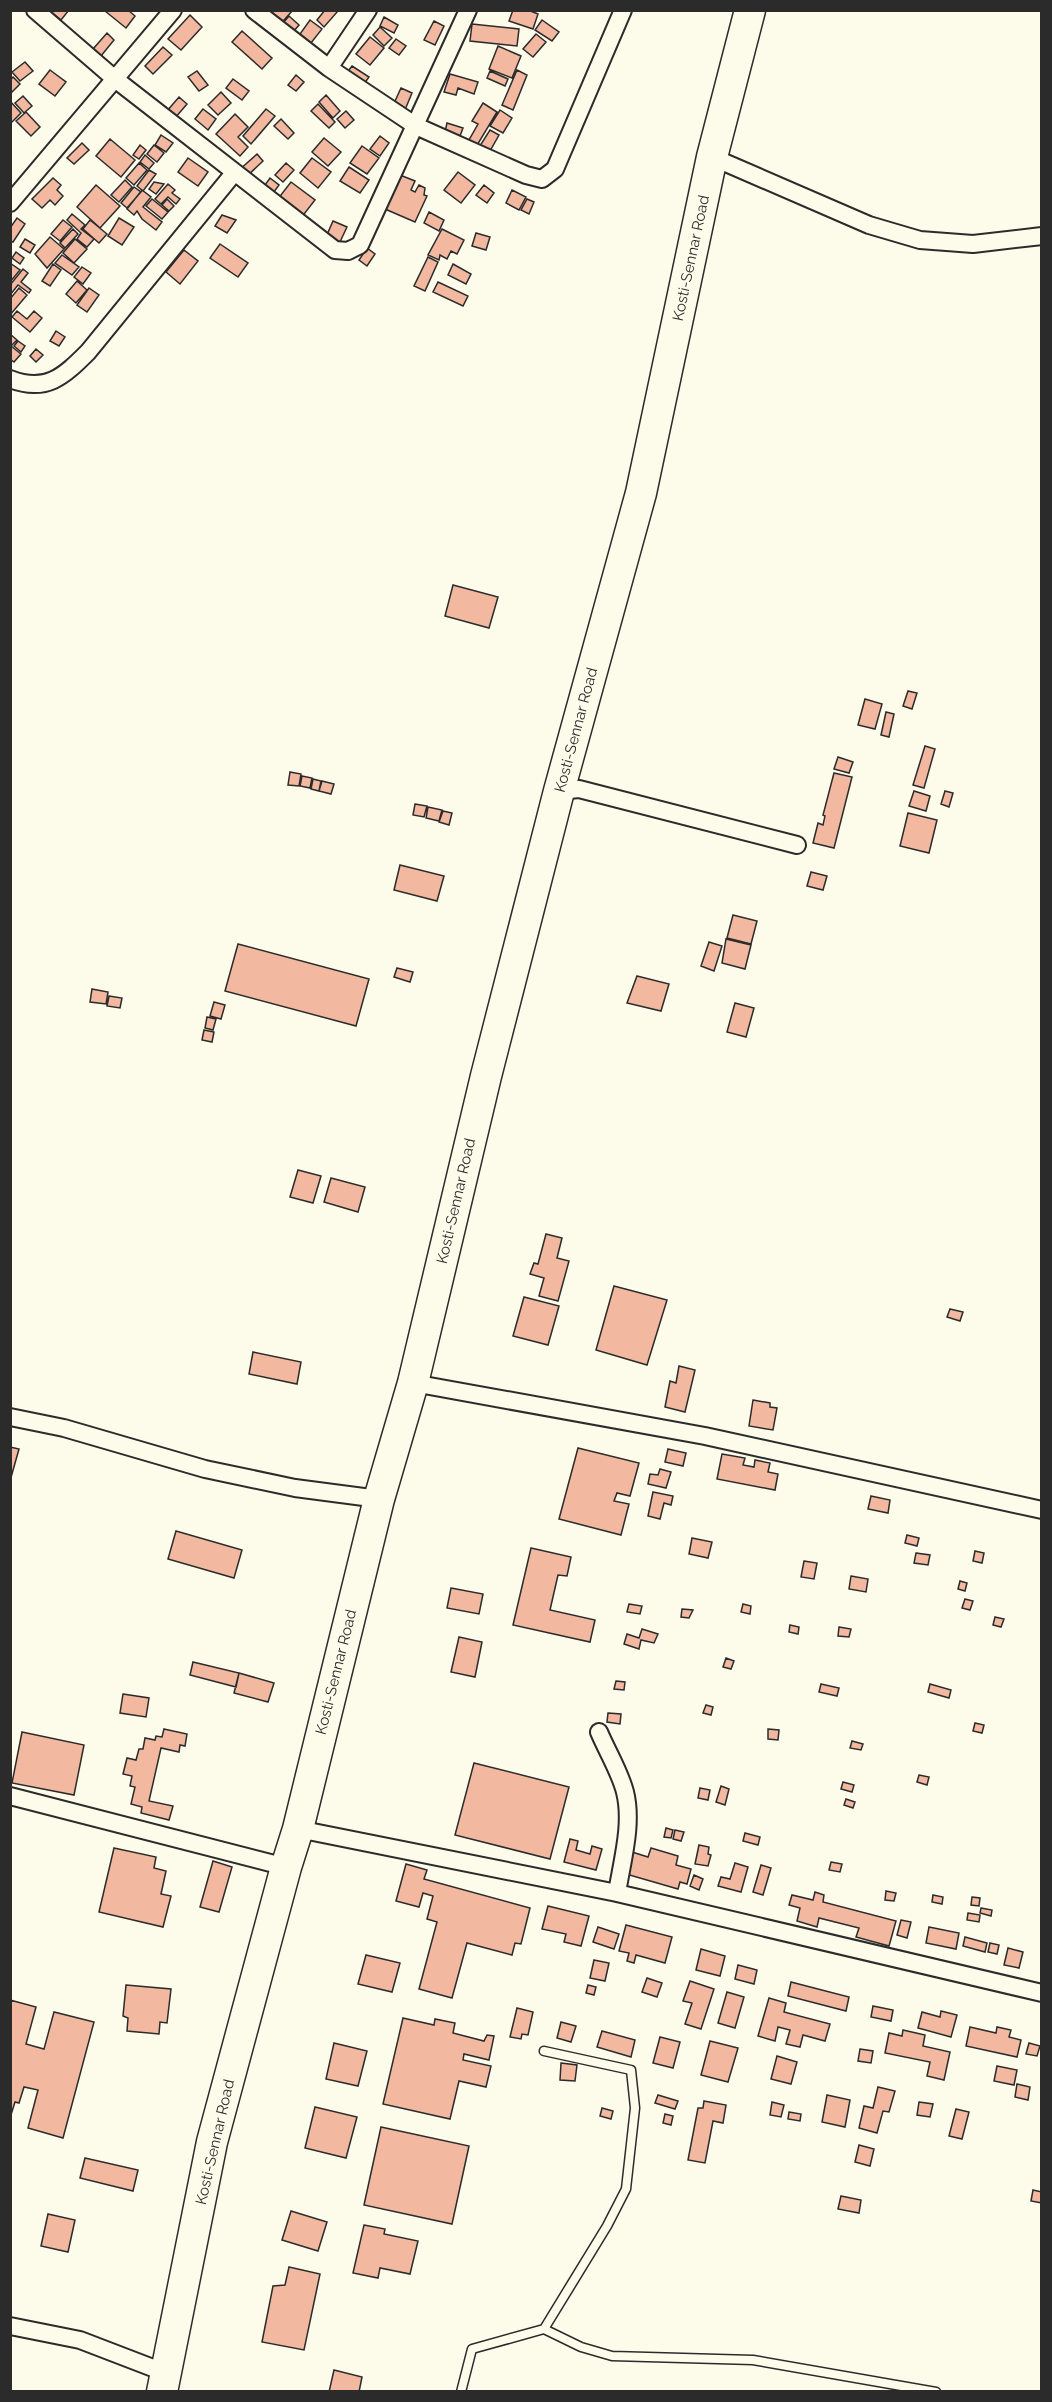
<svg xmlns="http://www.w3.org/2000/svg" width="1052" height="2402" viewBox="0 0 1052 2402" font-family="Raleway,sans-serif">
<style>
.building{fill:#f2b8a0;stroke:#2b2b2b;stroke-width:1.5}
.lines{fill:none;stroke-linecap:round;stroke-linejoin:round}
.lane-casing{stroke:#2b2b2b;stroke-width:11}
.street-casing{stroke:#2b2b2b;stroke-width:20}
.highway-casing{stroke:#2b2b2b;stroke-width:33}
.lane{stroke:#fdfbea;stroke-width:8}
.street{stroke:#fdfbea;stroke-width:16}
.highway{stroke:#fdfbea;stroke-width:30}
.labels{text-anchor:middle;stroke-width:4.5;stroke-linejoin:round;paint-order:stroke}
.street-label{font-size:15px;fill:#2b2b2b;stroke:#fdfbea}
</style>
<rect width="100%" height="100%" fill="#fdfbea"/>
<!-- building -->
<path class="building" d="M49,10H69L61,20Z
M128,10L135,16L126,28L105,11Z
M268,10H293L276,29Z
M325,10L338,11L324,27L317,20Z
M513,10H528L538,14L533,29L509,21Z
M190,15L202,27L181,50L168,39Z
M289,16L299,25L287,39L277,30Z
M384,17L398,25L394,33L380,26Z
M310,20L322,29L311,43L300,34Z
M542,20L559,32L552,41L535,30Z
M434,21L444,26L435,45L424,40Z
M472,24L519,29L517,46L470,41Z
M380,27L392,38L384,46L373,35Z
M242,31L272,58L262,69L232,42Z
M107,33L114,40L101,56L93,49Z
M536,34L546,42L533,57L523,49Z
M370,37L384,48L370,65L356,54Z
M396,39L406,46L399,55L389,48Z
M498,46L521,56L512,78L489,69Z
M163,47L172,55L153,74L145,66Z
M25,62L33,71L20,81L12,72Z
M352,66L369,77L359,91L342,79Z
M50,70L66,82L55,96L39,84Z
M517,70L527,75L513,110L502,105Z
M197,71L208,85L199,91L188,77Z
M490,71L508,79L505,86L487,78Z
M450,74L478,82L474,94L458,88L456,95L444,92Z
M296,75L304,82L296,91L288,85Z
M13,77L20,84L10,94V80Z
M233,79L249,91L242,100L226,88Z
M401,88L412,93L402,117L390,112Z
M221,92L231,103L218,115L208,105Z
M326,95L340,111L333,118L319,102Z
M23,96L32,106L24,113L15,103Z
M179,97L187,104L175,118L167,111Z
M10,101L21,113L12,122L10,120Z
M483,103L497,112L473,152L465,147L478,124L472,121Z
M318,104L335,122L329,128L311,111Z
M203,109L216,119L208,130L195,119Z
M266,109L275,116L251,144L243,136Z
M500,110L512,118L503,133L490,126Z
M346,111L354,120L345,128L337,119Z
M26,112L40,127L31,136L16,121Z
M235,114L248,127L238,137L248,147L240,156L216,134Z
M281,119L294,133L288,139L274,126Z
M447,123L463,128L460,136L445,132Z
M490,130L499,135L486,158L476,152Z
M161,135L173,143L166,152L155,145Z
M380,136L389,143L380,156L370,149Z
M324,138L341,152L328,166L312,152Z
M110,139L135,160L121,177L96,156Z
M82,143L89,150L74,164L67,158Z
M140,145L146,150L139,159L133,155Z
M154,145L164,153L157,162L147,154Z
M362,146L379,158L367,174L350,163Z
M257,154L263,161L245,178L238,171Z
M145,155L154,163L149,169L140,162Z
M188,158L208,172L198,186L178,172Z
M312,158L331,172L318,188L300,173Z
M139,163L147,170L134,185L126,178Z
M286,163L294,170L283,182L275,175Z
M349,167L369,180L360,193L340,181Z
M149,170L156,174L143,191L137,186Z
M458,172L475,185L461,203L444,190Z
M400,175L415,181L411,190L415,192L419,185L425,188L424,195L427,196L415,222L385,209Z
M53,178L61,185L57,190L63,196L55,205L50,200L42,208L32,199Z
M270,178L279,185L269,199L260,192Z
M125,180L132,187L119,202L111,195Z
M154,182L164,184L156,194L149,189Z
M291,182L315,200L301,218L277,200Z
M168,184L175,190L172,193L180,199L176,204L168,197L161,204L155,199Z
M96,185L120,206L100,228L77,207Z
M484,185L494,193L487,203L476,195Z
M134,187L141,192L127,208L121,203Z
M142,190L151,197L143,207L162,222L156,230L142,219L137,211L134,215L127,209Z
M512,190L526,197L519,210L506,203Z
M152,199L168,212L162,219L146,206Z
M167,199L174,206L169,211L162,205Z
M527,199L534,202L529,214L521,210Z
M429,212L444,220L439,231L424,223Z
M72,214L85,225L81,229L94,239L87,247L77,239L81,233L67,220Z
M222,215L236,220L227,233L215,226Z
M17,218L25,224L13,242L10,241V228Z
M119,218L134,227L122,245L108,236Z
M63,220L72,227L60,241L51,234Z
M90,220L107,234L99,243L83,229Z
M333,221L347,227L339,244L326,237Z
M73,229L78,234L65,248L60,243Z
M442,229L464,240L457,254L451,251L447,259L440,255L439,260L428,255Z
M476,233L490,237L486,250L472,246Z
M50,237L64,249L47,268L35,254Z
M25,239L35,245L30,253L20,247Z
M75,239L87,249L74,263L63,253Z
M220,244L248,263L238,277L210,258Z
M367,248L375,254L367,266L359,260Z
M184,250L198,261L180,284L166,272Z
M16,252L24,258L20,264L12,258Z
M62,255L79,267L72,275L55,263Z
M428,257L438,262L425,291L414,286Z
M10,263L20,270L10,282Z
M53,264L61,270L50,286L42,281Z
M453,264L471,274L466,284L448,275Z
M82,267L91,273L83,284L74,277Z
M23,269L28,273L21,282L31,290L29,293L18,285L10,295V285Z
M77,281L87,290L76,303L66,294Z
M438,282L468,296L463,306L433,292Z
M19,288L27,295L10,315V299Z
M89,288L99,295L87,312L77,305Z
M17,311L27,319L34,311L42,318L30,332L12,317Z
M56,331L65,337L59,346L50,341Z
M10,334L17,340L11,346L21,354L14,362L10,359Z
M18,341L25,346L21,352L14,346Z
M36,349L43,355L36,362L30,356Z
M453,585L498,597L489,628L445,616Z
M908,691L917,693L912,709L903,706Z
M865,699L882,704L875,729L858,725Z
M886,712L894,714L889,737L881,735Z
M925,746L935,749L924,788L913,785Z
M838,757L853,762L849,773L834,769Z
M290,772L301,774L299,786L288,785Z
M834,773L852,777L834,848L813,843L818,823L823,825L825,816L823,815Z
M302,776L312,778L310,788L300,786Z
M313,779L321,781L319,791L311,789Z
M322,781L334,784L331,794L319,791Z
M914,791L930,796L926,811L909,806Z
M945,791L953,793L949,807L941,804Z
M415,804L427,806L424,817L413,815Z
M428,807L442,810L439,821L426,818Z
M443,811L452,813L449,825L439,822Z
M908,813L937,820L929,853L900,846Z
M400,865L444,876L437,901L394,890Z
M811,872L827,876L823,890L807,886Z
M733,915L757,921L751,944L727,938Z
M726,939L751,945L745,969L722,963Z
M709,942L722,946L714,971L701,966Z
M238,944L369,979L356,1026L225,991Z
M397,968L413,972L410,982L394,977Z
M637,976L669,984L661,1011L627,1003Z
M92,989L108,992L106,1004L90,1002Z
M109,996L122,998L120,1008L107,1006Z
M214,1002L225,1005L221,1019L210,1016Z
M735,1003L754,1008L746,1037L727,1032Z
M207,1017L216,1019L213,1030L205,1028Z
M204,1030L214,1032L212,1042L202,1040Z
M298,1170L321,1176L313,1203L290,1197Z
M331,1178L365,1187L358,1212L324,1202Z
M546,1234L562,1238L557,1258L569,1261L558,1301L539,1296L544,1278L530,1274L534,1263L538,1264Z
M614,1286L667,1300L647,1365L596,1350Z
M524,1297L559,1306L548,1345L513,1336Z
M950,1309L963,1312L960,1321L947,1317Z
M253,1352L301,1362L297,1384L249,1374Z
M679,1366L695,1370L685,1412L665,1407L670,1381L676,1383Z
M753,1400L770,1403V1407L777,1408L773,1430L749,1426Z
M10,1447L19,1449L10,1481Z
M578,1448L639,1463L630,1496L617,1493L614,1501L629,1504L621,1535L559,1519Z
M668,1449L686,1453L683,1466L665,1462Z
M722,1454L745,1458L743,1465L754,1467L755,1460L770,1463L768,1472L778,1474L775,1490L717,1479Z
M660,1469L671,1472L666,1488L648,1484L650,1474L658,1475Z
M653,1492L673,1496L671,1505L664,1503L660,1519L648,1516Z
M871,1496L890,1500L888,1513L868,1509Z
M176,1531L242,1550L234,1578L168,1559Z
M907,1535L919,1538L917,1546L905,1543Z
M692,1538L712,1542L708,1558L689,1554Z
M531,1548L571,1557L567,1576L558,1575L550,1610L595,1620L590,1642L513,1625Z
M975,1551L984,1553L982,1563L973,1561Z
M916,1553L930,1555L928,1565L914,1563Z
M804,1561L817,1563L814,1579L801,1577Z
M851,1576L868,1579L866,1592L849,1589Z
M960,1581L967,1583L965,1591L958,1589Z
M451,1588L483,1594L479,1614L447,1608Z
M965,1599L973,1601L970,1610L962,1608Z
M629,1604L642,1606L640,1614L627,1612Z
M743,1604L751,1606L750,1614L741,1612Z
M682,1609L693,1610L689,1618L681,1617Z
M995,1617L1004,1619L1001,1627L993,1625Z
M790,1625L799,1627L798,1634L789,1632Z
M839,1627L851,1629L849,1637L838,1636Z
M642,1629L658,1634L654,1643L641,1640L639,1649L624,1644L627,1634L639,1638Z
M459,1637L482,1642L475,1677L451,1672Z
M726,1658L734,1661L731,1669L723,1667Z
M193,1662L239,1673L236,1687L190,1675Z
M239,1673L274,1683L268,1702L234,1693Z
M616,1681L625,1682L624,1690L614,1689Z
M821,1684L839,1688L837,1696L819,1692Z
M930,1684L951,1690L949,1698L928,1692Z
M123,1694L149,1698L146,1717L120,1713Z
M706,1705L713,1707L711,1715L703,1713Z
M608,1713L621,1714L620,1724L607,1722Z
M975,1723L984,1725L982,1733L973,1731Z
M164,1729L187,1734L185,1746L180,1745L179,1752L161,1748L149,1801L173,1806L169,1820L141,1813L142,1807L131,1804L135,1787L130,1786L132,1776L123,1774L127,1758L136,1760L139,1749H143L145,1738L155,1740L156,1736L162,1737Z
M768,1729L779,1730L778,1740L768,1739Z
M22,1732L84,1745L74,1795L12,1783Z
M852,1741L863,1744L861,1750L850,1748Z
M474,1763L569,1787L550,1859L455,1835Z
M919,1775L929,1777L927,1785L917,1782Z
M843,1782L854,1785L852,1792L841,1789Z
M721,1786L729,1789L725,1805L716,1802Z
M700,1788L710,1790L708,1800L698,1798Z
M846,1799L855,1802L853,1808L844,1805Z
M666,1828L673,1830L671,1838L664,1837Z
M675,1830L684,1832L681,1841L673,1839Z
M745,1833L760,1837L758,1845L743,1841Z
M570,1839L578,1841L576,1850L590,1854L592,1846L602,1849L596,1870L564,1862Z
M699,1845L709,1847L708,1854L711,1855L708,1866L695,1864Z
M114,1848L156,1857L154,1868L166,1871L161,1894L171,1896L163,1927L99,1912Z
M651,1848L678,1856L676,1865L691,1869L687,1884L680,1882L678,1889L626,1874L632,1852L648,1857Z
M213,1861L232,1867L219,1912L200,1907Z
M831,1862L842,1864L840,1872L829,1870Z
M735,1863L748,1867L741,1892L718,1886L721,1877L730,1879Z
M406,1864L427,1870L424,1879L530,1908L521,1944L515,1943L512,1955L467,1943L452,1998L419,1989L437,1922L427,1919L433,1896L423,1893L419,1907L396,1901Z
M761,1865L771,1868L763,1895L753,1892Z
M694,1875L703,1879L699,1890L690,1886Z
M886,1891L896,1893L894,1901L885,1900Z
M815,1892L824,1895L823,1902L896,1921L889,1946L856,1937L859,1928L819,1918L817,1927L797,1921L800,1908L789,1905L792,1895L813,1900Z
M933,1895L943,1897L942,1904L932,1902Z
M972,1897L980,1898L979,1906L971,1905Z
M548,1906L589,1916L581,1946L564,1942L566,1934L542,1929Z
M981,1908L992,1910L991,1916L980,1913Z
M968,1913L980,1915L979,1922L967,1920Z
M901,1920L911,1922L907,1938L897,1935Z
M626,1925L672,1937L665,1963L636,1955L634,1963L627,1961L629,1953L619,1951Z
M598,1927L619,1934L614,1949L593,1942Z
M929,1927L959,1933L956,1949L926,1943Z
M965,1937L987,1943L985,1952L963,1946Z
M990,1943L999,1945L997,1954L988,1952Z
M1008,1948L1023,1952L1019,1968L1004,1965Z
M701,1949L725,1956L720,1976L696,1970Z
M366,1955L400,1963L392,1992L358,1984Z
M594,1960L609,1963L605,1981L590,1978Z
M738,1965L757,1970L754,1984L735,1979Z
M647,1978L662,1983L657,1997L642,1992Z
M690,1981L714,1989L701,2029L685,2024L692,2003L683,2001Z
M791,1982L849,1997L846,2011L788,1996Z
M126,1985L171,1989L167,2023L160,2022L159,2034L127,2031L128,2018L123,2016Z
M588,1985L596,1987L594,1995L586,1993Z
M727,1992L744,1997L735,2028L718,2023Z
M769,1998L786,2003L784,2012L830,2024L825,2041L803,2035L800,2047L786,2044L790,2030L778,2027L775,2041L758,2036Z
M10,2000L36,2007L26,2044L44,2049L54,2012L94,2022L63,2138L28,2128L38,2090L24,2087L19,2103L15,2102L10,2118Z
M873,2006L893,2010L891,2021L871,2017Z
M517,2008L533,2012L528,2035L522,2034L521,2039L510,2037Z
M941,2011L957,2015L951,2037L918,2028L922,2012L940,2017Z
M403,2018L434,2025L435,2019L455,2023L453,2033L484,2041L487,2035L494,2036L489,2060L464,2054L463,2060L491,2066L486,2087L459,2081L450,2119L383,2104Z
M561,2022L576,2026L571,2042L557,2038Z
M970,2027L996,2033L997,2027L1011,2030L1009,2037L1021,2040L1017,2057L966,2046Z
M903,2030L925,2035L923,2046L950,2052L944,2080L927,2076L930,2062L885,2053L889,2033L902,2036Z
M602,2031L635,2040L631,2057L597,2047Z
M660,2037L680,2042L673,2068L653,2063Z
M710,2041L738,2048L728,2082L701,2075Z
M334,2043L367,2051L358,2086L326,2079Z
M1029,2043L1040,2046L1037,2056L1026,2054Z
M860,2049L873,2051L871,2063L858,2061Z
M777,2056L797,2062L791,2084L771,2079Z
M561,2063L577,2065L575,2081L560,2080Z
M997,2066L1017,2070L1014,2085L994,2081Z
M1017,2084L1030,2087L1028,2100L1015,2097Z
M878,2087L895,2091L889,2112L883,2111L877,2133L859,2128L864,2106L873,2108Z
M658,2095L678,2101L675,2109L655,2103Z
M827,2095L850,2100L845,2127L822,2122Z
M704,2101L726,2105L723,2123L713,2121L705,2163L688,2160L698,2108H703Z
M772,2102L784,2105L781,2117L770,2115Z
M919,2102L933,2104L930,2117L917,2115Z
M315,2107L357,2117L346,2158L305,2148Z
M602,2108L613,2111L611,2119L600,2116Z
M956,2109L969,2112L962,2139L949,2136Z
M789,2112L801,2114L800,2121L788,2119Z
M665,2114L673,2116L671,2125L663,2123Z
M381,2127L469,2146L452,2224L364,2205Z
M859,2145L874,2149L870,2166L855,2162Z
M85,2158L138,2170L133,2191L80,2178Z
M1033,2190L1042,2192V2203L1031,2201Z
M841,2196L861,2200L859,2213L838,2209Z
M291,2211L327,2222L318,2251L282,2240Z
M48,2214L75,2220L68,2252L41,2246Z
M364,2225L385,2229L384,2234L418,2241L410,2274L380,2268L378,2278L353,2273Z
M289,2267L320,2274L304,2350L262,2342L273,2286L285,2285Z
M334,2370L362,2377L359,2392H329Z"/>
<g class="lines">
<!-- lane casing -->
<g class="lane-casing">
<path id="lane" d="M544,2329L581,2347L612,2356L753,2360L936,2392
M461,2392L472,2349L544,2329L607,2226L626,2189L635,2108L631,2070L544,2051"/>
</g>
<!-- street casing -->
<g class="street-casing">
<path id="street" d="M35,10L115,79L335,250L348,251L360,245L468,10
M254,10L329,68L416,126L526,175L542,179L555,169L623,10
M329,68L368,10
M712,157L869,225L920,240L973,244L1042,236
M10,203L173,10
M10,379C46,393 63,377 88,352L234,173
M559,791L579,789L797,845
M413,1383L705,1436L1042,1510
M10,1417L64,1428L205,1469L295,1488L379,1499
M599,1732C607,1751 620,1772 625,1792C633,1824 622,1861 617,1893
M10,1796L286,1867
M298,1829L617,1893L1042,1993
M10,2326L80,2340L166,2373"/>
</g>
<!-- highway casing -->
<g class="highway-casing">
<path id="highway" d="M162,2392L212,2142L286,1867L298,1829L379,1499L413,1383L486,1076L559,791L641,493L712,157L750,10"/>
</g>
<!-- lane -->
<use href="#lane" class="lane"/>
<!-- street -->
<use href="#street" class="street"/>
<!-- highway -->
<use href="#highway" class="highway"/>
</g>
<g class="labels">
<!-- street labels -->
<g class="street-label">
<text transform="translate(691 258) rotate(-78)" y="5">Kosti-Sennar Road</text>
<text transform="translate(576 730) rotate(-75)" y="5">Kosti-Sennar Road</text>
<text transform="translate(456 1201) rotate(-77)" y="5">Kosti-Sennar Road</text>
<text transform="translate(336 1672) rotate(-76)" y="5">Kosti-Sennar Road</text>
<text transform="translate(215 2142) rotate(-77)" y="5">Kosti-Sennar Road</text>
</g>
</g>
<!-- border -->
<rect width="1052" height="2402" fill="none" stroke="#2b2b2b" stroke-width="24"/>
</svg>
